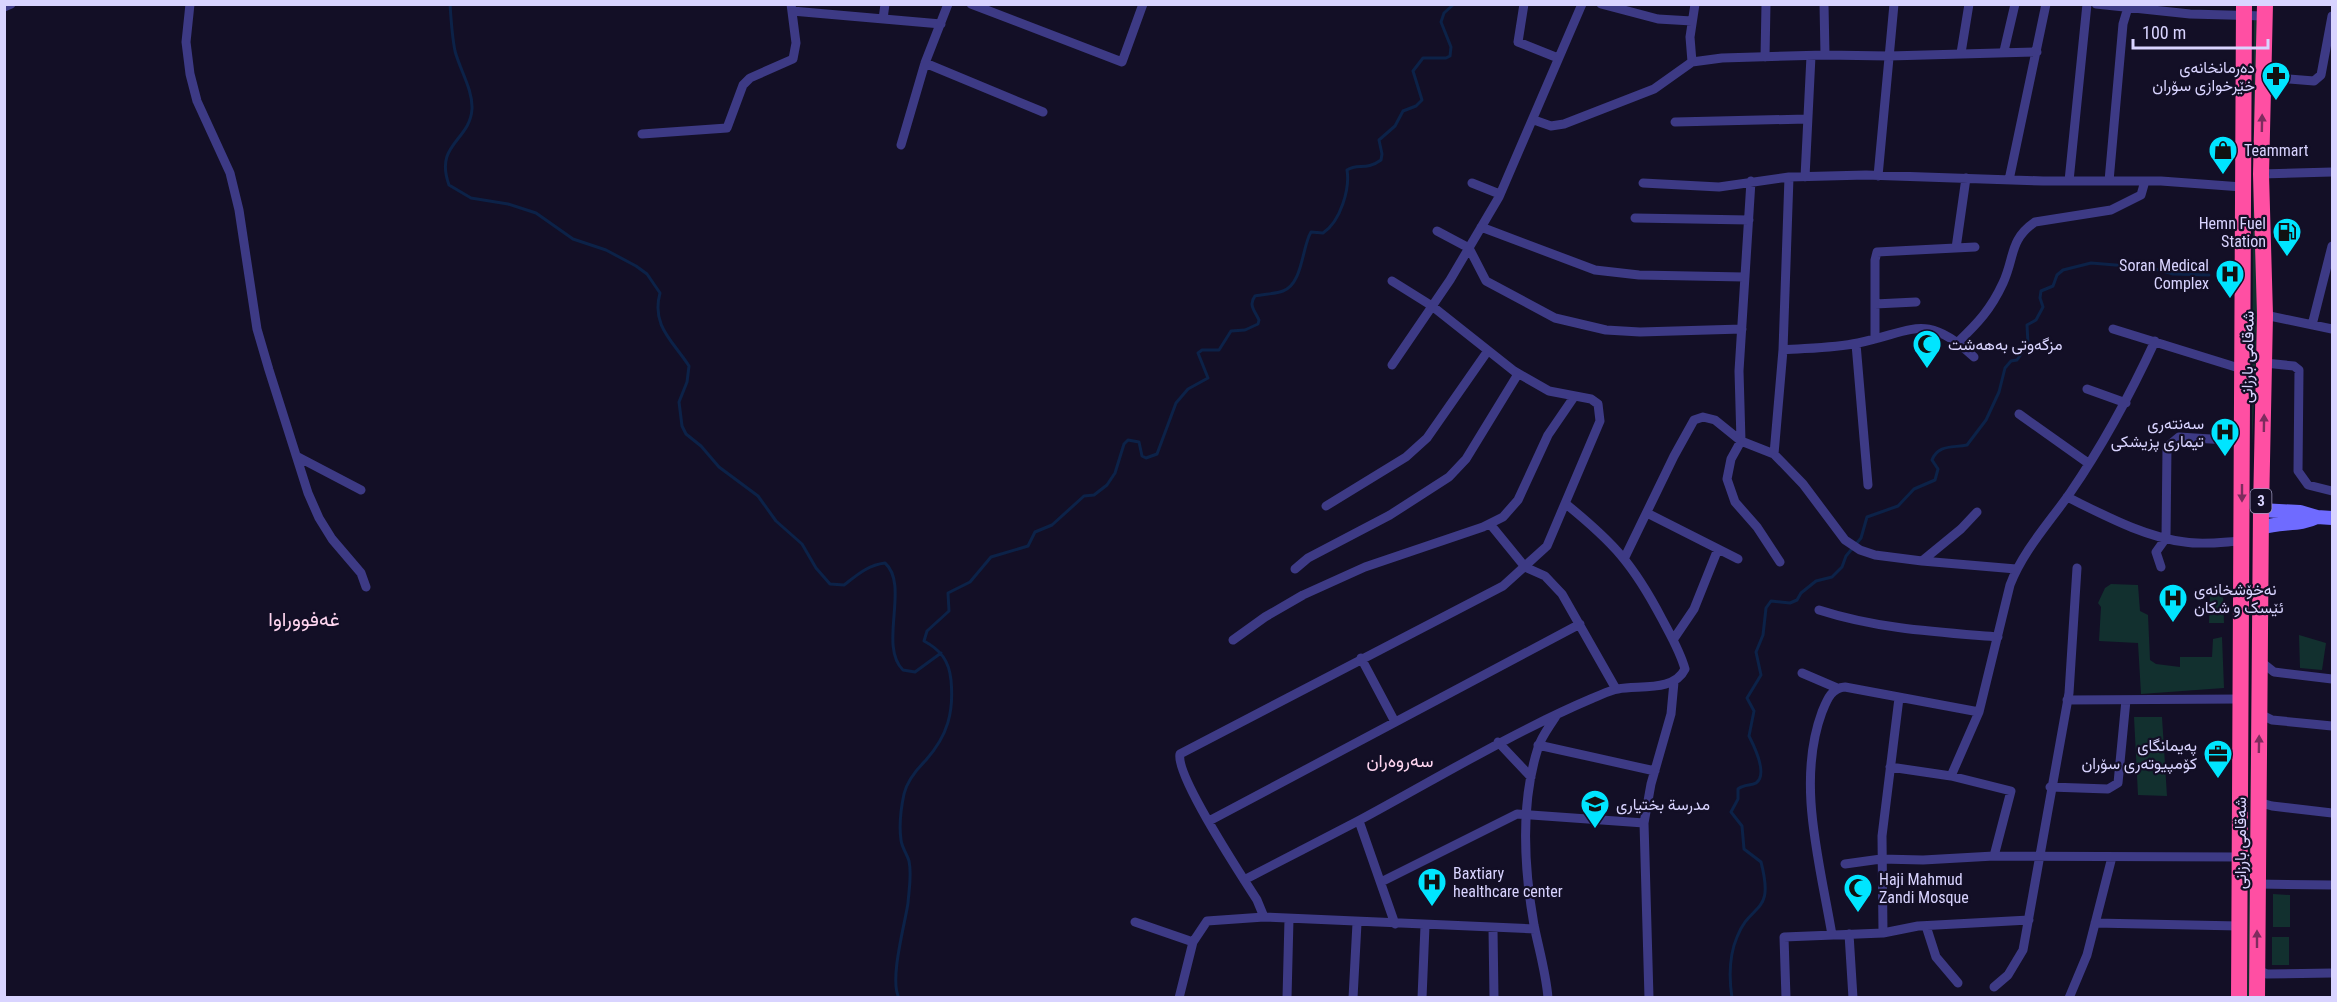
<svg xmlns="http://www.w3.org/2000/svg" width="2337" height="1002" viewBox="0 0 2337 1002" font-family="'Roboto Condensed',Vazirmatn,sans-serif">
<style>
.green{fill:#12302f}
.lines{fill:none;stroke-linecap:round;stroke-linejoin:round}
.stream{stroke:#0c2248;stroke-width:3}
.street{stroke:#3d3a85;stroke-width:9}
.secondary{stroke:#6f6bff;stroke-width:14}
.highway{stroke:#ff4fa3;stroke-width:16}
.oneway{fill:#7d2c5e}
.labels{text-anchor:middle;stroke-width:4.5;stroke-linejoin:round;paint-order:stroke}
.shield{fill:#130f26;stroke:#9e99be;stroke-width:1.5}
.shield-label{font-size:15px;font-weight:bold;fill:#d9d4ff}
.poi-label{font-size:16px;fill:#d9d4ff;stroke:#130f26;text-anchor:start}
.street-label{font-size:16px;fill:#d9d4ff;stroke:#130f26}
.neighbourhood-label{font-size:18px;fill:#ffd6f0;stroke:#130f26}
.quarter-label{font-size:20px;fill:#ffd6f0;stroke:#130f26}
</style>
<rect width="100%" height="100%" fill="#130f26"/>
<!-- green -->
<path class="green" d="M2258,19V319L2252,444L2254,20Z
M2111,584L2138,585L2140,611L2148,615L2150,660L2156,664L2180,667V657H2212L2213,639L2222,637L2224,688L2141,694L2138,643L2099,641L2101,607L2098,603L2105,588Z
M2210,592L2223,594L2224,623H2209Z
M2253,618L2252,997L2247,998Z
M2299,635L2326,643L2322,670L2300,668Z
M2134,717H2162L2167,796L2138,795Z
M2273,894L2290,895V927H2273Z
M2272,937H2289V965H2272Z"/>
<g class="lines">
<!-- stream -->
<path class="stream" d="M450,4C451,20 452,36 455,51C460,70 473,90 472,109C470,141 434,144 449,185L471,198L508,204L536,213L573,239L606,250L636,266L647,274L660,293C651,326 673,341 689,366L687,382L679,402L682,426L686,434L701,446L719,467L758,496L776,521L802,544L816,568L830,584L844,585C857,575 868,565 885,563C910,585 878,646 903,670L915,672L941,653
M899,998C889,980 905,924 908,903C909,889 912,875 909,861C907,854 902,848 901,840C899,826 901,808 904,794C907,781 917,769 926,760C948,735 954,712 951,680C949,661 941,650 924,641L927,631L949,611L948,593L970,582L991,557L1028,546L1035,532L1052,525L1084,496L1094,495L1107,485L1115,473L1124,444L1128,440L1139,442L1142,456L1146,458L1157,454L1176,403L1188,389L1208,378L1198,353L1202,350H1219L1231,331L1245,330L1258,324L1259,320C1255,311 1248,305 1255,296C1264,294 1275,294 1283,291C1303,284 1302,246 1311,232L1323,233C1341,221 1350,188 1347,170C1358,163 1366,171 1381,160L1382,154L1379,140L1395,126L1403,111L1416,106L1422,100L1413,71L1423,58H1446L1450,56L1451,47L1441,22L1444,13L1454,4
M1732,998C1729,978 1729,956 1737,937C1751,901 1775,916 1761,862L1744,849L1742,826L1731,812L1738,799V789C1744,784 1751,786 1756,783C1769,774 1753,744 1749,736L1754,711L1747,698L1761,675L1756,652L1763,635L1766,608L1771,601L1790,603L1797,600L1801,593L1816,581L1832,577L1842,567L1846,556L1861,538L1867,517L1898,506L1914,489L1935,480L1938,469L1932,460C1938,444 1953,448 1967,445L1986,420L1999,392L2005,368L2011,361L2017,360L2028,344L2027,325L2036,320L2043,307L2040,298L2041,291L2053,286L2057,275L2063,270L2091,263L2152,268L2173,274L2209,275"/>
<!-- street -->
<path class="street" d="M190,4L186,42L190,74L197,101L230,173L239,210L257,329L269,370L308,493L319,518L332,539L361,573L366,587
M971,4L1122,62L1143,4
M1524,4L1518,42L1558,58
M1601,4L1658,19L1692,21
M1824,4L1825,55
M2096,4L2190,14L2265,16
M4,7L11,4
M792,11L941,24
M883,19L885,4
M2004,51L2015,4
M1961,53L1969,4
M1765,57L1766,4
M1692,62L1690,37L1695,4
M925,63L1043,112
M2263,77L2314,81L2321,75L2332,16
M1534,120L1551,126L1564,124L1654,89L1692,62L1722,58L1825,55L1889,56L2037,52
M1675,122L1807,119
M642,134L727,128L743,85L750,78L793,59L796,43L791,4
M901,145L925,63L948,4
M2261,174L2332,172
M1878,176L1894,4
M1805,177L1811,56
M2009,180L2046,4
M1751,181L1739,371L1741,441L1731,459L1727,479L1735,502L1757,527L1780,562
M2069,181L2087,4
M2109,181L2123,24L2129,4
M1643,183L1719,187L1789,177L1866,175L2043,181H2161L2242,187
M1499,197L1582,4
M1635,218L1749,220
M1481,227L1595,270L1639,275L1744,277
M1437,231L1469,248L1486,281L1555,318L1606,330L1640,332L1742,329
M1956,248L1966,178
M1875,304L1916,302
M2265,315L2332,329
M2312,325L2332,246
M2113,329L2242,369
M1875,339V260L1877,252L1975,247
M1958,342C1978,323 1991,309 2003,283C2015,257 2009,240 2035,222L2111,210L2141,195L2145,181
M1856,344L1868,485
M1783,350C1808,348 1834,348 1858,343C1913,332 1925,311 1974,357
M2265,363L2294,366L2299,370L2298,471L2308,485L2332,491
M1392,365L1450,280L1499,197L1497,193L1472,183
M2087,389L2126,403
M2019,414L2088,463
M1774,454L1783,350L1789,177
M298,457L361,490
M2067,497C2104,515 2144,537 2185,542C2203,545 2223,542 2241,541
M1326,506L1406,457L1427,438L1487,352
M1647,513L1738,559
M1490,524L1525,567L1545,576L1562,594L1616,689
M1625,557L1674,456L1694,420L1703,417L1715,420L1741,441L1774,454L1803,484L1845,540L1860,550L1875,555L1922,561L2016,569
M1922,561L1961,529L1977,512
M2161,567L2156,552L2166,538L2167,447L2179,437L2242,441
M1295,569L1308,558L1390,515L1449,477L1466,459L1518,374
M1819,610C1878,629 1937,632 1998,637
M1233,640L1265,617L1303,595L1365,567L1483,527L1503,517L1518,500L1548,435L1574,397
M1673,640L1694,609L1718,549
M1361,658L1395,722
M2260,661L2274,672L2332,679
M1802,673L1837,688
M2067,700L2240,699
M2260,714L2272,720L2332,726
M1498,742L1531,777
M1538,745L1655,771
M1890,767L1951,776L2011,791L1994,856
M1951,776L1979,712L2010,585C2023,551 2049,523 2070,493C2103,445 2130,395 2155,341
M2050,787L2108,789L2118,783L2126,700
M2258,802L2272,806L2332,813
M1209,821L1580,624
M1359,821L1395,924
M1845,864L1881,859L1923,860L1994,856L2240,857
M1244,880C1282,860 1320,841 1358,821C1436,779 1511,733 1593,698C1601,695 1610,690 1618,689C1639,685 1674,692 1685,669C1680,651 1671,636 1662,619C1633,564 1614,543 1566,504
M1381,882L1517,814L1644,823
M2257,884L2332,885
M1264,917L1257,900C1243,878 1175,775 1180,754L1503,586L1547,546L1600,421L1598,404L1591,399L1549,391L1514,371L1432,306L1392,281
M1135,922L1193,942
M2095,923L2239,926
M1926,926L1936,957L1958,983
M1493,929L1494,998
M1883,933L1882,836L1899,698
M1849,934L1853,998
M1832,935C1820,863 1796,782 1822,712C1827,700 1831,688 1845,687L1979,712
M2257,970L2267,974L2332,973
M1994,987L2008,975L2023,950L2069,693L2077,568
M1179,998L1193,942L1207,921L1264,917L1535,929
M1287,998L1289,919
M1353,998L1357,923
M1422,998L1425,926
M1548,998C1546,973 1539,950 1534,925C1524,868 1520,804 1538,748C1541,737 1550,726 1556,716
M1649,998L1644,823L1651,784L1671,714L1674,682
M1786,998L1784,937L1883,933L1918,926L2029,920
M2069,998L2087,955L2112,857"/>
<!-- secondary -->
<path class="secondary" d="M2261,510L2300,512L2317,517L2332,518
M2261,528C2280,521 2299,526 2317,517"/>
<!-- highway -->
<path class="highway" d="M2239,998L2244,4
M2257,998L2261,510L2265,315L2261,174L2265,4"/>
</g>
<!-- one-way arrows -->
<defs><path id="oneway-solid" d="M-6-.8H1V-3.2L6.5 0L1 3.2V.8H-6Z" transform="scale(1.5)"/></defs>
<g class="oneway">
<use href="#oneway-solid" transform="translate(2262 123) rotate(-89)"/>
<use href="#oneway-solid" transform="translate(2264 423) rotate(-89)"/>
<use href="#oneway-solid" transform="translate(2242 493) rotate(90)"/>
<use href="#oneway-solid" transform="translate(2259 744) rotate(-89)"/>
<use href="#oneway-solid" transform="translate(2257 939) rotate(-90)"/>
</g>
<!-- icons -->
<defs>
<g id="pharmacy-pin" transform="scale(1.5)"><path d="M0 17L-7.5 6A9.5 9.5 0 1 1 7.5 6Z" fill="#00e5ff" stroke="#130f26"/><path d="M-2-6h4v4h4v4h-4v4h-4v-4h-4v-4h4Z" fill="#111"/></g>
<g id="shop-pin" transform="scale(1.5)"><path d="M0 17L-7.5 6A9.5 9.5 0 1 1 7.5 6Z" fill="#00e5ff" stroke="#130f26"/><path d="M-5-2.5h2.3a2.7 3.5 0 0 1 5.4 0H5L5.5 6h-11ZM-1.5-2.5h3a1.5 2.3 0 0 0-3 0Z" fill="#111"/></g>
<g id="fuel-pin" transform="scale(1.5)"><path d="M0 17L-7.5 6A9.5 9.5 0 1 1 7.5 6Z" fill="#00e5ff" stroke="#130f26"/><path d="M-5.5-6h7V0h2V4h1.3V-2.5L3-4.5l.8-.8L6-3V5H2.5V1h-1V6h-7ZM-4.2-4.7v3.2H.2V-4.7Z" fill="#111"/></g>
<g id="hospital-pin" transform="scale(1.5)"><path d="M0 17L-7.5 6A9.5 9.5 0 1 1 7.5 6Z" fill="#00e5ff" stroke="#130f26"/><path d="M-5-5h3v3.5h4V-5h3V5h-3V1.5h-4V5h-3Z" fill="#111"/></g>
<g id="mosque-pin" transform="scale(1.5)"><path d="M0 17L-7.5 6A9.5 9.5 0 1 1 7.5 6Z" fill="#00e5ff" stroke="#130f26"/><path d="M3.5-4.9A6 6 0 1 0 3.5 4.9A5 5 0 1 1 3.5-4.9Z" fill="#111"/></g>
<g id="office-pin" transform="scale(1.5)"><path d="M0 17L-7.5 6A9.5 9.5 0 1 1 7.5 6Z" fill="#00e5ff" stroke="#130f26"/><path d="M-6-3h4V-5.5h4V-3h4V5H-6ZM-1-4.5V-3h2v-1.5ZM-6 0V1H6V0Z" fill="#111"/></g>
<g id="school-pin" transform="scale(1.5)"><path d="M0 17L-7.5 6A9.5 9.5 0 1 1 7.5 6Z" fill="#00e5ff" stroke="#130f26"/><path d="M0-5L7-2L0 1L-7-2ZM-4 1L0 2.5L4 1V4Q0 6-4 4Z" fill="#111"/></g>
</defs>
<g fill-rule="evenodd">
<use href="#pharmacy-pin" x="2276" y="76"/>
<use href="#shop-pin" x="2223" y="150"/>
<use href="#fuel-pin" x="2287" y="232"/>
<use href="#hospital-pin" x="2230" y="274"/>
<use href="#mosque-pin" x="1927" y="344"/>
<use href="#hospital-pin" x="2225" y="432"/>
<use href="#hospital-pin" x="2173" y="598"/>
<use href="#office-pin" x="2218" y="754"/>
<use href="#school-pin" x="1595" y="804"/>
<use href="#hospital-pin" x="1432" y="882"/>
<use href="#mosque-pin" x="1858" y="888"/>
</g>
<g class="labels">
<!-- shield labels -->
<rect class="shield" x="2250.5" y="489" width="21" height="24" rx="4.5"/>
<g class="shield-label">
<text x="2261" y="506">3</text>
</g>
<!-- poi labels -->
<g class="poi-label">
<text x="2255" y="73" text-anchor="end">دەرمانخانەی<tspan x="2255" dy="18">خێرخوازی سۆران</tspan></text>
<text x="2244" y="156">Teammart</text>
<text x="2266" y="229" text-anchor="end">Hemn Fuel<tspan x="2266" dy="18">Station</tspan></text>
<text x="2209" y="271" text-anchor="end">Soran Medical<tspan x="2209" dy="18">Complex</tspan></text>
<text x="1948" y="350">مزگەوتی بەهەشت</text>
<text x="2204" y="429" text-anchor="end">سەنتەری<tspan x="2204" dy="18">تیماری پزیشکی</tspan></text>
<text x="2194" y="595">نەخۆشخانەی<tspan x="2194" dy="18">ئێسک و شکان</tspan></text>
<text x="2197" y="751" text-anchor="end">پەیمانگای<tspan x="2197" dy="18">کۆمپیوتەری سۆران</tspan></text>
<text x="1616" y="810">مدرسة بختيارى</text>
<text x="1453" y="879">Baxtiary<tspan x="1453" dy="18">healthcare center</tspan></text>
<text x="1879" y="885">Haji Mahmud<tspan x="1879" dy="18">Zandi Mosque</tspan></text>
</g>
<!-- street labels -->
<g class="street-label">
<text transform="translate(2247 357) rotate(-89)" y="6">شەقامی بارزانی</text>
<text transform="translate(2240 843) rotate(-90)" y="6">شەقامی بارزانی</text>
</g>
<!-- neighbourhood labels -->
<g class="neighbourhood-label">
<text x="1400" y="767">سەروەران</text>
</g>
<!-- quarter labels -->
<g class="quarter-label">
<text x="304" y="626">غەفووراوا</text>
</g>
</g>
<!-- border -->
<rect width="2337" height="1002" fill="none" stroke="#d9d4ff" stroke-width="12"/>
<!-- scale -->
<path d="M2133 39v9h135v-9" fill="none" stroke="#d9d4ff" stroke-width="3"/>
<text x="2142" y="39" font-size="18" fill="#d9d4ff" stroke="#130f26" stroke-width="4.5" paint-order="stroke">100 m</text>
</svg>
